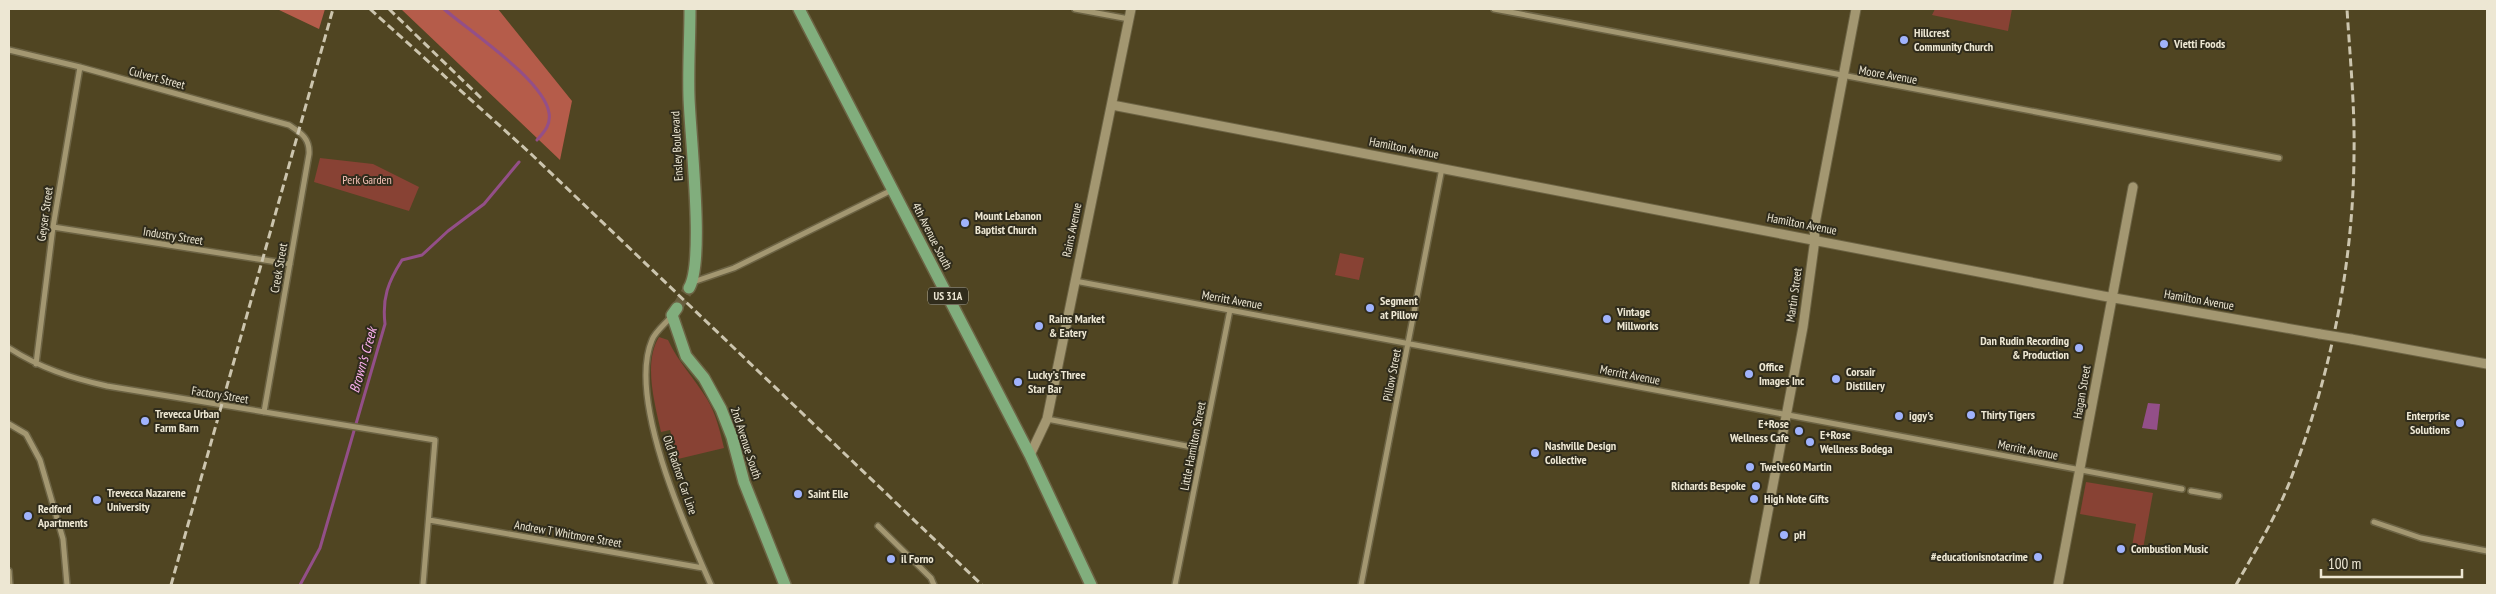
<svg xmlns="http://www.w3.org/2000/svg" width="2496" height="594" viewBox="0 0 2496 594" font-family="'PT Sans Narrow',sans-serif">
<style>
.green{fill:#884234}
.forest{fill:#b55c4a}
.water{fill:#934f88}
.lines{fill:none;stroke-linecap:round;stroke-linejoin:round}
.stream{stroke:#934f88;stroke-width:3}
.primary-tunnel{stroke:#685d3d;stroke-width:11;stroke-dasharray:11 5.5;stroke-linecap:butt}
.minor-casing{stroke:#6c6344;stroke-width:8}
.tertiary-casing{stroke:#6c6344;stroke-width:11}
.primary-casing{stroke:#6c6344;stroke-width:14}
.minor{stroke:#a39771;stroke-width:5}
.tertiary{stroke:#a39771;stroke-width:9}
.primary{stroke:#81ae7d;stroke-width:11}
.rail{stroke:#ccc5ae;stroke-width:3;stroke-dasharray:8 4;stroke-linecap:butt}
.tertiary-bridge-casing{stroke:#6c6344;stroke-width:11;stroke-linecap:butt}
.tertiary-bridge{stroke:#a39771;stroke-width:9}
.poi-dot{fill:#a0b3fd;stroke:#302c1c;stroke-width:2}
.labels{text-anchor:middle;stroke-width:4;stroke-linejoin:round;paint-order:stroke}
.shield{fill:#302c1c;stroke:#b4af9c;stroke-width:1}
.shield-label{font-size:11px;font-weight:bold;fill:#ede7d3}
.poi-label{font-size:12px;font-weight:bold;fill:#ede7d3;stroke:#302c1c;text-anchor:start}
.street-label{font-size:12px;fill:#ede7d3;stroke:#302c1c}
.park-label{font-size:12px;fill:#f5c3b8;stroke:#302c1c}
.water-label{font-size:14px;font-style:italic;fill:#fdb1f0;stroke:#302c1c}
</style>
<rect width="100%" height="100%" fill="#504522"/>
<!-- green -->
<path class="green" d="M1935,9H2012L2008,31L1932,15Z
M320,158L373,164L419,187L409,211L314,182Z
M1340,253L1364,258L1359,280L1335,275Z
M659,337L668,340C678,362 695,379 707,399C716,414 720,431 724,448L678,459L670,430L661,432C655,404 643,363 659,337Z
M2086,482L2153,493L2142,554L2131,552L2136,524L2080,514Z"/>
<!-- forest -->
<path class="forest" d="M277,9H325L319,29Z
M401,9H498L572,101L560,160Z"/>
<!-- water -->
<path class="water" d="M2148,403L2160,404L2157,430L2142,428Z"/>
<g class="lines">
<!-- stream -->
<path class="stream" d="M444,9C469,31 544,80 549,113C551,125 544,132 537,140
M300,585L320,548L385,324C382,298 388,282 402,260L422,255L448,231L484,204L519,162"/>
<!-- primary-tunnel -->
<path class="primary-tunnel" d="M677,308L689,288"/>
<!-- minor casing -->
<g class="minor-casing">
<path id="minor" d="M1075,9L1129,19
M1494,9L2279,158
M9,50L80,67L289,125C301,133 310,138 309,154L264,412
M53,227L290,264
M1075,281L2182,489
M693,282L734,268L892,190
M671,317C665,324 655,332 652,340C627,399 686,529 711,585
M9,348C40,368 71,378 107,386L435,440L423,585
M36,364L53,227L80,67
M1047,419L1202,449
M9,424L26,434L40,460L63,539L67,585
M2191,491L2219,496
M429,520L703,568
M2374,522L2421,538L2487,551
M878,526L931,578L934,585
M9,571L10,585
M1175,585L1230,310
M1361,585L1442,168"/>
</g>
<!-- tertiary casing -->
<g class="tertiary-casing">
<path id="tertiary" d="M1112,105L2103,296L2320,334
M2351,339L2487,364
M1030,455L1047,419L1131,9
M1754,585L1803,327L1815,239L1814,229L1856,9
M2058,585L2133,187"/>
</g>
<!-- primary casing -->
<g class="primary-casing">
<path id="primary" d="M799,9L1030,455L1091,585
M689,288C705,262 690,135 689,97C688,68 690,38 690,9
M677,308L672,315L686,356L704,378L721,409L732,437L744,482L785,585"/>
</g>
<!-- minor -->
<use href="#minor" class="minor"/>
<!-- tertiary -->
<use href="#tertiary" class="tertiary"/>
<!-- primary -->
<use href="#primary" class="primary"/>
<!-- rail -->
<path class="rail" d="M370,9L530,153L982,585
M389,9L481,98
M171,585L333,9
M2236,585C2255,551 2276,517 2290,481C2330,377 2353,268 2354,156C2355,107 2350,58 2347,9"/>
<!-- tertiary-bridge casing -->
<g class="tertiary-bridge-casing">
<path id="tertiary-bridge" d="M2320,334L2351,339"/>
</g>
<!-- tertiary-bridge -->
<use href="#tertiary-bridge" class="tertiary-bridge"/>
</g>
<!-- markers -->
<g class="poi-dot">
<circle cx="1904" cy="40" r="5"/>
<circle cx="2164" cy="44" r="5"/>
<circle cx="965" cy="223" r="5"/>
<circle cx="1370" cy="308" r="5"/>
<circle cx="1607" cy="319" r="5"/>
<circle cx="1039" cy="326" r="5"/>
<circle cx="2079" cy="348" r="5"/>
<circle cx="1749" cy="374" r="5"/>
<circle cx="1836" cy="379" r="5"/>
<circle cx="1018" cy="382" r="5"/>
<circle cx="1971" cy="415" r="5"/>
<circle cx="1899" cy="416" r="5"/>
<circle cx="145" cy="421" r="5"/>
<circle cx="2460" cy="423" r="5"/>
<circle cx="1799" cy="431" r="5"/>
<circle cx="1810" cy="442" r="5"/>
<circle cx="1535" cy="453" r="5"/>
<circle cx="1750" cy="467" r="5"/>
<circle cx="1756" cy="486" r="5"/>
<circle cx="798" cy="494" r="5"/>
<circle cx="1754" cy="499" r="5"/>
<circle cx="97" cy="500" r="5"/>
<circle cx="28" cy="516" r="5"/>
<circle cx="1784" cy="535" r="5"/>
<circle cx="2121" cy="549" r="5"/>
<circle cx="2038" cy="557" r="5"/>
<circle cx="891" cy="559" r="5"/>
</g>
<g class="labels">
<!-- shield labels -->
<rect class="shield" x="928" y="287.5" width="40" height="17" rx="4"/>
<g class="shield-label">
<text x="948" y="300">US 31A</text>
</g>
<!-- poi labels -->
<g class="poi-label">
<text x="1914" y="37">Hillcrest<tspan x="1914" dy="14">Community Church</tspan></text>
<text x="2174" y="48">Vietti Foods</text>
<text x="975" y="220">Mount Lebanon<tspan x="975" dy="14">Baptist Church</tspan></text>
<text x="1380" y="305">Segment<tspan x="1380" dy="14">at Pillow</tspan></text>
<text x="1617" y="316">Vintage<tspan x="1617" dy="14">Millworks</tspan></text>
<text x="1049" y="323">Rains Market<tspan x="1049" dy="14">&amp; Eatery</tspan></text>
<text x="2069" y="345" text-anchor="end">Dan Rudin Recording<tspan x="2069" dy="14">&amp; Production</tspan></text>
<text x="1759" y="371">Office<tspan x="1759" dy="14">Images Inc</tspan></text>
<text x="1846" y="376">Corsair<tspan x="1846" dy="14">Distillery</tspan></text>
<text x="1028" y="379">Lucky's Three<tspan x="1028" dy="14">Star Bar</tspan></text>
<text x="155" y="418">Trevecca Urban<tspan x="155" dy="14">Farm Barn</tspan></text>
<text x="1981" y="419">Thirty Tigers</text>
<text x="1909" y="420">iggy's</text>
<text x="2450" y="420" text-anchor="end">Enterprise<tspan x="2450" dy="14">Solutions</tspan></text>
<text x="1789" y="428" text-anchor="end">E+Rose<tspan x="1789" dy="14">Wellness Cafe</tspan></text>
<text x="1820" y="439">E+Rose<tspan x="1820" dy="14">Wellness Bodega</tspan></text>
<text x="1545" y="450">Nashville Design<tspan x="1545" dy="14">Collective</tspan></text>
<text x="1760" y="471">Twelve60 Martin</text>
<text x="1746" y="490" text-anchor="end">Richards Bespoke</text>
<text x="107" y="497">Trevecca Nazarene<tspan x="107" dy="14">University</tspan></text>
<text x="808" y="498">Saint Elle</text>
<text x="1764" y="503">High Note Gifts</text>
<text x="38" y="513">Redford<tspan x="38" dy="14">Apartments</tspan></text>
<text x="1794" y="539">pH</text>
<text x="2131" y="553">Combustion Music</text>
<text x="2028" y="561" text-anchor="end">#educationisnotacrime</text>
<text x="901" y="563">il Forno</text>
</g>
<!-- street labels -->
<g class="street-label">
<text transform="translate(1888 75) rotate(10)" y="4">Moore Avenue</text>
<text transform="translate(157 78) rotate(15)" y="4">Culvert Street</text>
<text transform="translate(677 146) rotate(-93)" y="4">Ensley Boulevard</text>
<text transform="translate(1404 148) rotate(11)" y="4">Hamilton Avenue</text>
<text transform="translate(45 214) rotate(-82)" y="4">Geyser Street</text>
<text transform="translate(1802 224) rotate(11)" y="4">Hamilton Avenue</text>
<text transform="translate(1072 230) rotate(-78)" y="4">Rains Avenue</text>
<text transform="translate(173 236) rotate(9)" y="4">Industry Street</text>
<text transform="translate(932 236) rotate(63)" y="4">4th Avenue South</text>
<text transform="translate(279 268) rotate(-80)" y="4">Creek Street</text>
<text transform="translate(1794 295) rotate(-82)" y="4">Martin Street</text>
<text transform="translate(1232 300) rotate(10)" y="4">Merritt Avenue</text>
<text transform="translate(2199 300) rotate(10)" y="4">Hamilton Avenue</text>
<text transform="translate(1392 375) rotate(-79)" y="4">Pillow Street</text>
<text transform="translate(1630 375) rotate(11)" y="4">Merritt Avenue</text>
<text transform="translate(2082 392) rotate(-80)" y="4">Hagan Street</text>
<text transform="translate(220 395) rotate(9)" y="4">Factory Street</text>
<text transform="translate(746 443) rotate(72)" y="4">2nd Avenue South</text>
<text transform="translate(1193 446) rotate(-79)" y="4">Little Hamilton Street</text>
<text transform="translate(2028 450) rotate(11)" y="4">Merritt Avenue</text>
<text transform="translate(680 475) rotate(71)" y="4">Old Radnor Car Line</text>
<text transform="translate(568 534) rotate(10)" y="4">Andrew T Whitmore Street</text>
</g>
<!-- park labels -->
<g class="park-label">
<text x="367" y="184">Perk Garden</text>
</g>
<!-- water labels -->
<g class="water-label">
<text transform="translate(363 360) rotate(-74)" y="5">Brown's Creek</text>
</g>
</g>
<!-- border -->
<rect width="2496" height="594" fill="none" stroke="#ede7d3" stroke-width="20"/>
<!-- scale -->
<path d="M2321 569v8h141v-8" fill="none" stroke="#ede7d3" stroke-width="2.5"/>
<text x="2328" y="569" font-size="15" fill="#ede7d3" stroke="#302c1c" stroke-width="4" paint-order="stroke">100 m</text>
</svg>
